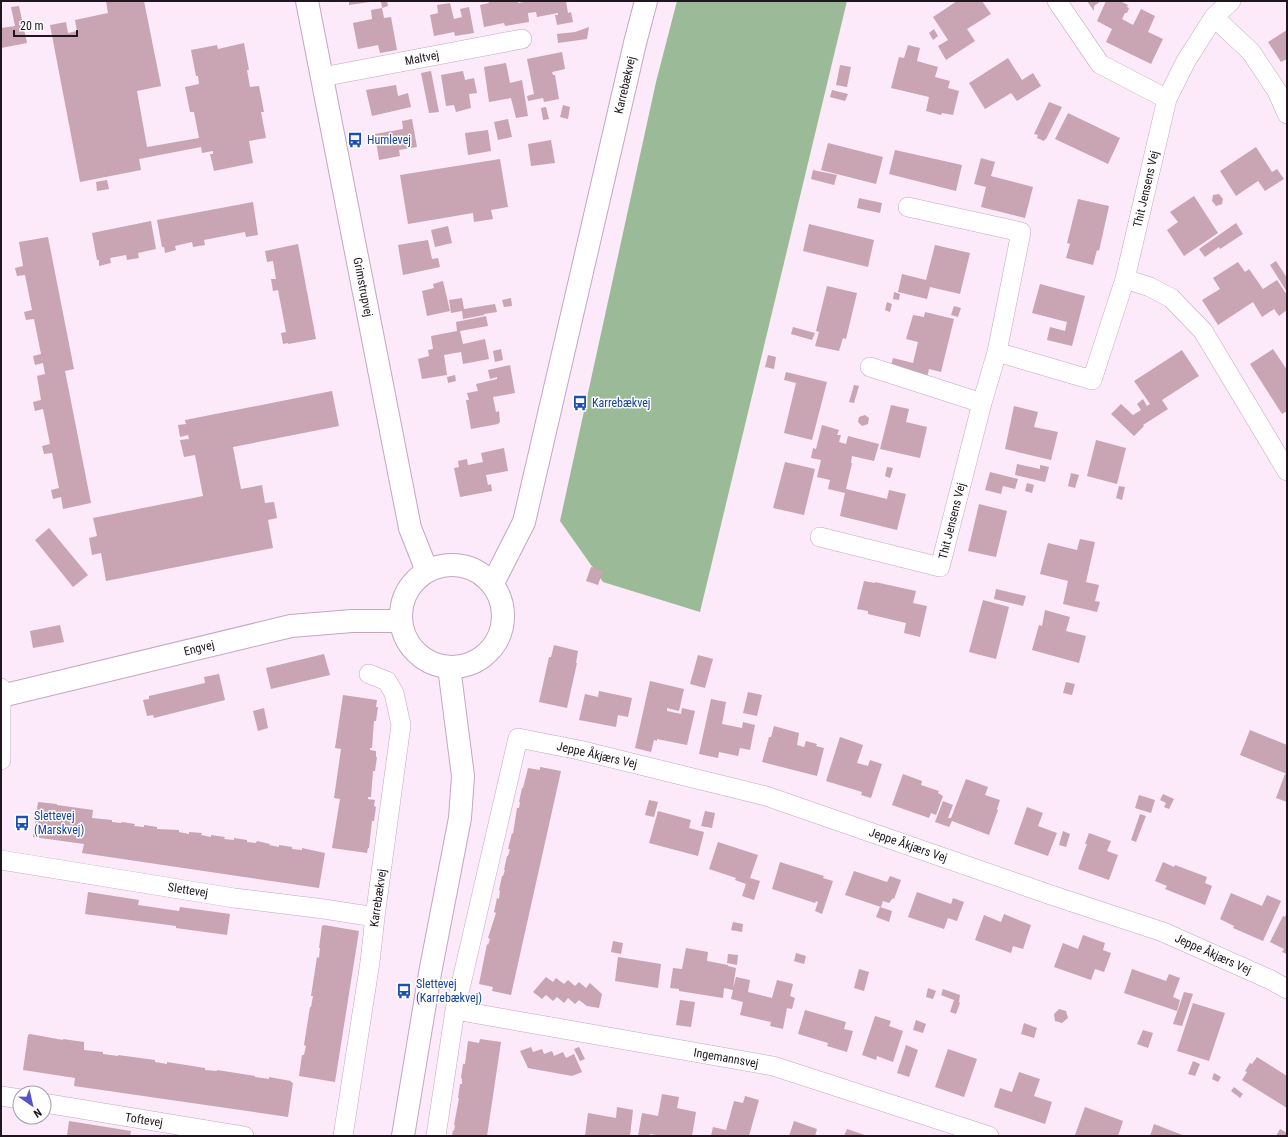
<svg xmlns="http://www.w3.org/2000/svg" width="1288" height="1137" viewBox="0 0 1288 1137" font-family="'Roboto Condensed',sans-serif">
<style>
.forest{fill:#9bba97}
.building{fill:#c9a4b2}
.lines{fill:none;stroke-linecap:round;stroke-linejoin:round}
.street-casing{stroke:#c3a7c0;stroke-width:20}
.secondary-casing{stroke:#c3a7c0;stroke-width:24}
.street{stroke:#fff;stroke-width:19}
.secondary{stroke:#fff;stroke-width:22}
.labels{text-anchor:middle;stroke-width:3;stroke-linejoin:round;paint-order:stroke}
.street-label{font-size:12px;fill:#20161f;stroke:#fefefe}
.transit-label{font-size:12px;fill:#164399;stroke:#fefefe;text-anchor:start}
</style>
<rect width="100%" height="100%" fill="#fceafa"/>
<!-- forest -->
<path class="forest" d="M677,1H847L700,612L603,582L560,521L656,82Z"/>
<!-- building -->
<path class="building" d="M106,1H144L161,86L137,91L147,147L199,138L194,112H190L185,87L199,84L198,76H196L191,50L217,45L218,49L244,43L249,70H247L250,87L259,86L264,112H261L266,138L249,141L253,163L214,171L210,154H213V151L202,153L201,147L139,159L141,170L80,182L50,25L66,22L68,33L77,31L75,20L108,13Z
M349,1H369L370,2L349,5Z
M381,1H387L388,6L382,8Z
M488,1H518V3L530,1H566L568,13L571,12L573,22L557,25L555,15H558V13L537,17L536,12L528,13L529,22L505,26L504,23L484,27L480,5L489,3Z
M957,1H982L991,14L967,29L975,41L946,60L938,46L948,40L933,17Z
M1087,1H1101L1094,6V11Z
M1106,1H1120L1128,5L1127,7L1129,8L1127,13H1125L1122,19L1133,25L1141,9L1155,16L1148,32L1163,39L1151,64L1106,42L1112,29L1097,21Z
M450,3L454,19L462,17L460,9L469,7L474,33L455,36L454,32L434,36L430,15L438,13L437,5Z
M19,6L27,43L1,48V28L15,26L11,7Z
M382,8L384,18L391,17L397,50L380,53L378,45L358,49L353,23L372,19L371,10Z
M589,27L587,39L558,43L557,34L575,32Z
M934,29L938,36L933,40L929,33Z
M1287,30V59L1281,62L1268,42Z
M908,45L920,48L917,61L938,67L935,77L950,81L948,88L959,91L953,115L942,113L941,115L926,111L929,97L891,88L899,57L904,58Z
M562,52L565,69L552,72L553,75H555L559,99L544,102L543,98L528,101L527,96L534,94L527,59Z
M1008,58L1022,80L1033,73L1041,86L1017,101L1011,93L985,109L969,83Z
M506,63L510,83L522,80L528,116L516,118L511,98L489,102L484,67Z
M840,65L851,67L847,87L836,85Z
M431,71L439,112L429,113L421,73Z
M463,71L465,80L474,78L477,93L469,94L471,108L456,112L454,105L446,106L441,75Z
M396,85L398,96L408,93L411,107L372,116L366,90Z
M832,90L848,94L845,101L830,97Z
M1049,102L1062,107L1046,139H1045L1044,141L1037,138L1038,135L1034,134Z
M563,105L570,107L568,119L560,117Z
M546,107L549,119L543,120L541,108Z
M1068,113L1120,138L1108,164L1055,139Z
M412,119L417,147L399,150L400,156L379,160L375,134L403,129L402,121Z
M508,119L512,137L498,140L494,122Z
M488,130L491,151L468,155L465,133Z
M551,140L555,163L531,166L528,144Z
M828,143L883,157L876,184L821,170Z
M1256,147L1272,172L1277,169L1284,179L1265,191L1258,181L1236,196L1220,171Z
M895,150L962,165L956,191L889,174Z
M981,158L995,162L991,176L1033,187L1025,218L981,207L986,187L974,184Z
M500,159L508,207L491,210L493,219L474,222L473,213L408,224L400,175Z
M813,170L837,175L834,185L811,179Z
M107,180L109,189L97,191L96,182Z
M1219,194L1223,199L1222,204L1216,206L1212,201L1213,195Z
M1194,196L1218,233L1184,256L1167,230L1178,222L1170,212Z
M859,198L882,203L880,213L857,208Z
M1078,199L1109,206L1099,251L1097,250L1093,265L1066,258L1070,244L1067,243Z
M253,202L258,235L246,237L245,232L204,240L205,245L193,247L192,242L175,246L176,250L165,253L164,247H162L157,220Z
M151,221L156,249L138,253L139,258L127,260L126,255L110,258L111,263L99,266V260H97L92,233Z
M1236,223L1243,234L1220,249L1219,247L1205,257L1199,249Z
M809,224L874,240L868,267L803,251Z
M448,226L452,243L435,247L431,230Z
M48,237L74,369L65,371L91,503L63,509L61,497L53,499L51,490L59,488L52,453L44,454L42,446L50,444L43,409L35,411L33,402L41,400L37,376L45,374L43,363L35,365L33,356L41,354L34,319L26,320L24,312L32,310L25,275L17,276L15,268L23,266L19,242Z
M428,240L432,259L438,258L440,267L403,275L398,245Z
M298,244L316,339L288,344V343L283,344L281,333L286,332L278,290L273,291L271,279H276L273,261L267,262L265,251Z
M935,245L970,253L960,294L930,287L927,299L898,292L902,274L926,280Z
M1276,261L1287,278V292L1270,265Z
M1238,262L1245,272L1249,269L1263,289L1277,280L1287,295V310L1279,316L1274,309L1262,317L1253,302L1218,325L1202,300L1220,289L1213,278Z
M443,281L450,311L427,316L422,291L434,288L433,284Z
M1040,284L1085,296L1072,346L1047,340L1050,327L1065,331L1067,322L1032,313Z
M827,286L857,293L846,339L843,338L839,351L815,346L819,332L816,331Z
M894,292L900,294L899,300L893,299Z
M462,298L464,309L495,304L497,312L484,314V315L463,319L462,311L451,313L449,300Z
M511,298L512,306L504,307L502,300Z
M887,302L892,304L890,312L885,310Z
M954,306L961,308L958,317L951,315Z
M925,312L954,319L941,372L929,369L927,378L890,370L893,358L913,363L918,342L906,339L913,315L924,317Z
M486,316L488,326L460,331L463,344L485,339L489,359L463,364L461,352L444,355L447,375L422,379L418,359L429,356L428,350L433,349L431,336L457,331L456,322Z
M793,327L815,333L812,340L791,334Z
M501,349L503,360L495,362L493,351Z
M1273,349L1287,370V411L1282,414L1250,364Z
M1182,350L1199,376L1162,400L1168,409L1143,425L1144,426L1134,436L1111,414L1121,404L1133,415L1141,410L1137,404L1143,399L1147,406L1150,404L1134,381Z
M768,355L776,357L774,369L765,367Z
M510,365L515,393L493,397L496,412L499,411L500,422L498,424L471,429L466,400H469L467,393L478,391L476,384L497,379V377L490,379L488,370Z
M786,372L827,382L812,440L784,433L796,383L784,380Z
M455,375L456,381L448,383L447,377Z
M854,385L859,386L854,403L849,402Z
M332,391L339,426L233,447L241,489L262,485L265,503L274,502L277,518L268,520L273,548L106,581L101,553L92,555L89,538L97,536L93,518L203,496L195,455L184,457L180,440L189,439L188,435L180,437L178,425L186,424L185,420Z
M891,405L909,409L906,422L927,427L920,458L880,449Z
M1014,406L1038,412L1034,427L1058,432L1051,460L1005,449Z
M865,415L869,418L868,424L862,426L858,422L859,417Z
M822,425L839,430L837,435H841L839,442L846,444L848,436L879,444L874,461L852,456L851,463H852L846,489L887,499L889,490L906,494L897,530L840,516L845,493L828,489L830,480L817,477L821,460L811,458L813,448L816,449Z
M1096,440L1126,448L1117,484L1087,476Z
M504,448L508,471L486,475L488,485L491,484L492,491L460,497L454,468L459,467L458,461L467,459L468,465L483,462L481,453Z
M785,462L815,469L804,515L773,508Z
M1017,464L1040,469V465L1049,467L1045,482L1015,475Z
M887,467L893,468L890,478L885,476Z
M990,472L1018,479L1015,489L1003,486L1001,494L985,490Z
M1071,473L1079,475L1075,488L1068,486Z
M1027,483L1034,485L1032,493L1025,491Z
M1119,486L1125,487L1122,500L1116,498Z
M979,504L1007,511L996,557L968,551Z
M49,528L88,575L73,587L35,540Z
M1080,539L1095,542L1086,582L1099,585L1095,601L1100,602L1097,612L1063,604L1068,581L1040,574L1048,543L1077,550Z
M591,567L603,571L598,585L586,581Z
M864,581L875,583V582L916,591L913,603L927,606L920,637L904,633L906,623L868,614V611L857,609Z
M996,589L1026,596L1023,606L994,599Z
M983,600L1009,607L996,659L969,652Z
M1045,610L1070,617L1066,631L1086,636L1079,663L1032,650L1039,625L1042,626Z
M60,625L64,642L33,648L30,631Z
M554,645L578,651L576,663H577L567,708L539,702L549,657H551Z
M324,654L330,675L271,689L266,668Z
M698,655L713,659L705,688L690,684Z
M219,674L225,700L154,718L153,715L147,716L143,700L149,699V696L205,683L204,677Z
M650,681L684,689L679,711L667,708V711L681,714L682,708L695,711L687,745L657,739V741L654,740L651,752L635,748Z
M1066,682L1075,684L1072,695L1063,693Z
M599,691L632,698L628,717L618,715L616,727L579,720L585,694L598,697Z
M748,692L762,695L757,716L743,713Z
M343,695L377,700L376,707H378L376,721H374L372,748H370V750L376,751V757H377L375,771H373L371,797H368V799L375,800L374,806L376,807L374,821H372L369,848H368L367,853L332,848L340,799L334,798L341,749L335,748Z
M711,699L726,702L722,724L742,728L743,722L755,725L750,750L740,748L738,756L719,752L718,758L699,754Z
M264,708L268,728L258,731L253,711Z
M774,726L799,733L797,745L804,747L806,741L817,744L816,746L824,748L817,776L762,762L769,737H771Z
M1250,730L1287,745V774L1240,755Z
M840,737L863,745L857,763L868,766L870,760L882,764L871,798L861,795L862,792L826,781Z
M540,767L561,771L511,995L492,991L493,987L479,984L487,944L488,945L490,939L488,938L496,913L494,912L497,898L499,899L500,891L499,890L502,876H503L505,870H504L507,856H508L510,849H508L512,833L513,834L517,808H519L520,802H519L522,788H523L528,768L540,770Z
M903,774L922,781L921,785L939,791L938,793L943,796L936,815L931,813L929,818L892,805Z
M1285,774L1287,775V802L1276,798Z
M966,779L988,787L985,795L1000,800L997,809L998,810L989,835L952,821L949,827L935,822L943,801L953,805L948,818H951Z
M1163,794L1174,799L1169,809L1164,807L1166,803L1160,800Z
M1139,795L1155,800L1151,813L1135,808Z
M649,800L658,802L654,817L645,815Z
M38,802L57,804V805L93,810L92,818L112,820V822L121,823L122,822L135,824L134,826L144,827V825L157,827V829L179,830V832L189,834V832L202,833L201,835L211,837V835L225,837L224,839L234,840V838L247,840V842L256,843L257,841L270,844L269,845L279,847V845L292,847V849L302,850V848L325,853L319,888L82,853L84,844L33,837Z
M1027,807L1043,813L1038,826L1057,833L1048,856L1014,844Z
M658,811L691,820L689,828L704,832L698,856L649,843Z
M705,811L715,813L712,828L701,826Z
M1140,814L1146,816L1136,842L1131,840Z
M1063,831L1070,834L1066,847L1059,845Z
M1089,833L1111,841L1107,851L1118,855L1109,880L1078,869L1087,844H1085Z
M718,842L758,855L750,878L760,881L754,900L742,896L746,884L735,880L736,878L709,869Z
M780,862L824,876L823,878L833,881L822,914L815,911L818,902L816,901L815,903L772,889Z
M1163,862L1174,867L1175,865L1207,877L1205,883L1212,886L1205,905L1165,889L1167,886L1155,881Z
M854,871L887,882L890,876L901,880L894,899L893,898L889,903L883,901L881,907L845,895Z
M88,892L139,900L138,905L179,911L180,907L230,914L227,935L176,928V926L85,914Z
M917,892L951,904L953,898L964,902L957,921L948,918L944,929L908,917Z
M1231,893L1262,906L1267,895L1281,901L1263,941L1233,928L1234,926L1220,919Z
M880,907L892,911L889,922L876,917Z
M1287,912V954L1282,952L1284,949L1270,942L1283,916L1285,917Z
M1004,914L1031,925L1023,949L1013,946L1011,953L975,940L984,915L1001,922Z
M733,922L743,924L742,932L731,930Z
M324,925L359,931L335,1082L299,1076L302,1055H304L306,1046L304,1045L310,1007H311L313,996H311L317,957L319,958L320,948H319L322,926Z
M1083,935L1105,943L1103,950L1111,953L1104,972L1095,969L1091,980L1054,967L1063,943L1078,949Z
M613,941L623,943L621,954L611,952Z
M686,948L708,952L707,961L728,965V966L736,968L733,988L736,977L750,980L748,992L772,998L777,980L793,984L790,996L795,998L792,1009L787,1008L783,1029L770,1026L771,1022L740,1015L743,1002L731,999L733,990L724,988L723,998L679,991V989L670,988L673,968L682,969Z
M796,953L806,956L804,964L794,961Z
M728,954L738,955L737,965L727,963Z
M618,957L661,964L658,988L615,981Z
M859,969L869,972L864,991L854,988Z
M1132,969L1166,981L1169,974L1180,978L1173,997L1180,1000L1177,1011L1124,993Z
M546,977L553,982L556,978L564,984L568,980L575,986L579,982L586,988L590,983L602,994L599,1008L587,1006L579,1000L575,1004L568,998L564,1003L557,997L553,1001L546,995L542,999L533,992Z
M928,988L936,991L933,999L926,997Z
M943,989L960,995L959,1002L960,1003L956,1014L950,1012L954,1000L941,995Z
M1184,992L1193,994L1182,1026L1173,1024Z
M680,1000L695,1002L691,1027L676,1025Z
M1193,1003L1225,1013L1209,1061L1177,1051Z
M1059,1009L1066,1011L1068,1018L1062,1023L1055,1021L1054,1014Z
M805,1010L846,1022L844,1029L853,1031L847,1052L827,1046L828,1043L798,1034Z
M875,1016L891,1021L889,1026L903,1031L893,1062L877,1056L876,1060L862,1055Z
M916,1020L926,1024L923,1033L913,1030Z
M1024,1023L1037,1028L1034,1038L1021,1034Z
M1143,1030L1153,1033L1148,1048L1137,1044Z
M30,1034L63,1040V1039L84,1042V1050L103,1052V1054L118,1056V1055L155,1060V1062L167,1064V1062L205,1068V1070L217,1071V1070L255,1076V1077L269,1079V1077L291,1081V1082L293,1083L288,1117L74,1086L75,1078L23,1070L28,1035Z
M480,1039L501,1042L487,1136H452L453,1130L454,1131L455,1125H454L459,1098H458L460,1084H462V1079L461,1078L463,1064H465L468,1041L479,1043Z
M906,1045L918,1050L909,1077L897,1073Z
M531,1047L533,1052L542,1049L544,1054L552,1051L554,1056L563,1052L566,1058L574,1054L582,1072L572,1076L528,1068L520,1051Z
M579,1047L585,1059L580,1061L574,1049Z
M948,1049L977,1059L964,1097L935,1087Z
M1257,1057L1287,1076V1108L1242,1080L1247,1072L1245,1071L1250,1063L1252,1064Z
M1193,1061L1200,1064L1195,1076L1188,1074Z
M1019,1072L1040,1079L1034,1096L1052,1102L1045,1124L994,1107L1000,1088L1012,1092Z
M1214,1073L1221,1077L1218,1082L1212,1079Z
M1234,1087L1243,1094L1240,1098L1231,1091Z
M662,1094L679,1097L677,1108L696,1112L692,1136H663L650,1134V1136H638L642,1113L658,1116Z
M745,1096L759,1100L749,1136H711L713,1127L726,1130L734,1101L743,1103Z
M617,1107L633,1110L630,1136H585L588,1113L616,1118Z
M1085,1107L1123,1121L1118,1136L1075,1135Z
M69,1121L131,1131L130,1136H67Z
M794,1121L817,1129L815,1136H789Z
M1154,1124L1185,1136H1150Z
M847,1129L868,1136H844Z
M1280,1129L1287,1133V1136H1276Z"/>
<g class="lines">
<!-- street casing -->
<g class="street-casing">
<path id="street" d="M1057,1L1100,64L1167,99
M1214,17L1251,52L1277,91L1287,114
M322,77L522,39
M908,207L1021,232L997,352
M1125,279L1150,287L1171,298L1203,331L1287,471
M870,367L982,403
M820,537L940,567L982,403L997,352L1092,380L1125,279L1167,99L1186,61L1214,17L1231,1
M1,688V760
M1,860L234,898L324,909L375,917
M455,1010L773,1066L989,1136
M1,1096L20,1099
M44,1103L244,1136
M343,1136L370,962L375,917L401,725L394,693L387,681L369,674
M436,1136L455,1010L518,738L579,750L766,796L1051,895L1163,932L1269,979L1287,989"/>
</g>
<!-- secondary casing -->
<g class="secondary-casing">
<path id="secondary" d="M307,1L410,528L427,571
M401 616a51 51 0 1 1 102 0a51 51 0 1 1-102 0Z
M493,583L524,522L635,43L646,1
M1,696L291,626L352,621H401
M403,1136L430,973L460,818L463,776L449,667"/>
</g>
<!-- street -->
<use href="#street" class="street"/>
<!-- secondary -->
<use href="#secondary" class="secondary"/>
</g>
<!-- icons -->
<defs>
<g id="bus-bare" transform="scale(1.2)"><path d="M-5-6H5V4H4V6H2V4H-2V6H-4V4H-5ZM-3.5-4V0h7V-4ZM-3.5 1.2v1.5H-2V1.2ZM2 1.2v1.5H3.5V1.2Z" fill="#1a4fb4" stroke="#fefefe" stroke-width="2.5" paint-order="stroke"/></g>
</defs>
<g fill-rule="evenodd">
<use href="#bus-bare" x="355" y="140"/>
<use href="#bus-bare" x="580" y="403"/>
<use href="#bus-bare" x="22" y="823"/>
<use href="#bus-bare" x="404" y="991"/>
</g>
<g class="labels">
<!-- street labels -->
<g class="street-label">
<text transform="translate(422 58) rotate(-11)" y="4">Maltvej</text>
<text transform="translate(625 85) rotate(-77)" y="4">Karrebækvej</text>
<text transform="translate(1146 189) rotate(-77)" y="4">Thit Jensens Vej</text>
<text transform="translate(363 287) rotate(79)" y="4">Grimstrupvej</text>
<text transform="translate(952 521) rotate(-76)" y="4">Thit Jensens Vej</text>
<text transform="translate(199 648) rotate(-14)" y="4">Engvej</text>
<text transform="translate(597 755) rotate(13)" y="4">Jeppe Åkjærs Vej</text>
<text transform="translate(908 845) rotate(19)" y="4">Jeppe Åkjærs Vej</text>
<text transform="translate(188 890) rotate(9)" y="4">Slettevej</text>
<text transform="translate(378 898) rotate(-82)" y="4">Karrebækvej</text>
<text transform="translate(1213 954) rotate(24)" y="4">Jeppe Åkjærs Vej</text>
<text transform="translate(726 1058) rotate(10)" y="4">Ingemannsvej</text>
<text transform="translate(144 1120) rotate(9)" y="4">Toftevej</text>
</g>
<!-- transit labels -->
<g class="transit-label">
<text x="367" y="144">Humlevej</text>
<text x="592" y="407">Karrebækvej</text>
<text x="34" y="820">Slettevej<tspan x="34" dy="14">(Marskvej)</tspan></text>
<text x="416" y="988">Slettevej<tspan x="416" dy="14">(Karrebækvej)</tspan></text>
</g>
</g>
<!-- border -->
<rect width="1288" height="1137" fill="none" stroke="#20161f" stroke-width="4"/>
<!-- north arrow -->
<g transform="translate(32 1105) rotate(146)"><circle r="19" fill="#fefefe" stroke="#a5a1a5"/>
<path d="M0-3L7 15L0 10L-7 15Z" fill="#5653ca"/>
<text y="-6" font-size="11" font-weight="bold" text-anchor="middle" fill="#20161f">N</text>
</g>
<!-- scale -->
<path d="M14 30v6h63v-6" fill="none" stroke="#20161f" stroke-width="2"/>
<text x="20" y="30" font-size="12" fill="#20161f" stroke="#fefefe" stroke-width="3" paint-order="stroke">20 m</text>
</svg>
